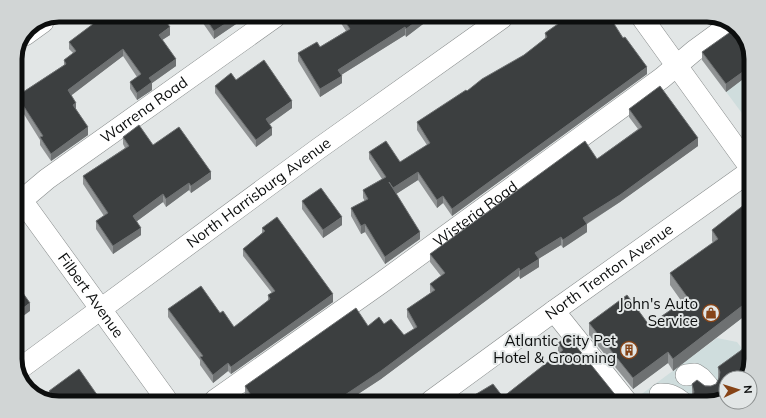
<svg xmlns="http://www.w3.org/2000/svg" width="766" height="418" viewBox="0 0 766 418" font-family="Mulish,sans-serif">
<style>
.built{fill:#cfdddd}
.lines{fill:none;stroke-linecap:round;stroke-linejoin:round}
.minor-casing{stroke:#888c8c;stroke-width:22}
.minor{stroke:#fff;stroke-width:21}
.wall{fill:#8f9293}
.shaded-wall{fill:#6e7172}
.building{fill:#3c3f40;stroke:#6e7172}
.labels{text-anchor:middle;stroke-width:4;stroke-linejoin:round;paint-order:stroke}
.street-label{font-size:15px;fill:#0c0e0e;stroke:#e2e6e6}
.poi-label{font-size:15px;fill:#0c0e0e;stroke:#e2e6e6;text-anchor:end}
.rim{fill:none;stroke:#0c0e0e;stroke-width:5}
</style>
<rect width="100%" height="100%" fill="#e2e6e6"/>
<!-- built -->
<path class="built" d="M733,34L751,59L750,124L701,58Z
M717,338L737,342L747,355L726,378L707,403L631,402Z"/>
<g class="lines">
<!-- minor casing -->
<g class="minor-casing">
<g id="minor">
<path d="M643,19L749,166"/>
<path d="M25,35L43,22"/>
<path id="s1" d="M15,191L166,399"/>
<path id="s2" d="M15,206L47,179L275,17"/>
<path d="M554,311L627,402"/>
<path id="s3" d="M18,370L318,149L502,18"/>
<path d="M686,375L695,374L701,378L708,386"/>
<path d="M660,394C670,394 675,396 682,402"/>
<path id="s4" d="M215,400L381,283L662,78L694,51L731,24"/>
<path id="s5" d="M431,401L554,311L749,172"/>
</g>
</g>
<!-- minor -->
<use href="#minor" class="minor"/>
</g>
<!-- wall -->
<path class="wall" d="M100,16L170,35L162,40L176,66L152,83V90L137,100L130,89V82L137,77L123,56L71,95L76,109L88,135L51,161L40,145V140L17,103V96L64,65V60L73,53L69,49V42L100,19Z
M198,16H235L236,24L214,39Z
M337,17L427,18V21L406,37L405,35L341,75L342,83L320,97L298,61V53L320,47L346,31Z
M545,33L647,74L452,216L443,203L437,208L418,180L396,194L420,239L385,264L365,232L361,234L351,216V208L365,201L363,198V190L382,179L369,159V152L400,162L427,145L417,130V122L524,55L545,39Z
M702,52L751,57V73L726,92L702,60Z
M236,80L292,108L269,124L272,135L256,147L215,93V86Z
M629,109L698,146L620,202L587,224V232L563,248L561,245L538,259L539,267L520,279L519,276L381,379L349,400H249L245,394V386L368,326L384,324L404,335L414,329L407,317V309L431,293L430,292V284L441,276L430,262V254L597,159L638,129L629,117Z
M123,137L153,145L211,179L191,193L189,190L166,207L163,202L137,221L141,235L113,254L96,229V221L104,216L83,184V176L125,148L123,144Z
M302,201L342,225L323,238L302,209Z
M749,201L747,324L742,318L673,371L668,363L633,389L589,335V323L649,325L682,302L670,285V273L713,243L712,241V230Z
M262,228L333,302L231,374L228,371L213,383L200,365V360L168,317V309L220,313L234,327L268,301V295L272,293L243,256V249L262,233Z
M558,343L621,402L466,401L503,397L558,354Z
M747,346L726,398L680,402H686L691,398L692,396V384L711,386L716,384L718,380V367Z
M49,391L100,399L49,398Z"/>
<!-- shaded-wall -->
<path class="shaded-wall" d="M236,17V24L214,39V31Z
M421,18H427V21L406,37V29Z
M170,27V35L159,42V35Z
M405,27V35L338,77V70Z
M123,49V56L68,98V90Z
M176,59V66L152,83V90L137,100V93L149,78Z
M751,66V73L726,92V84Z
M647,67V74L452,216V209Z
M342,76V83L320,97V89Z
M292,101V108L266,127V119Z
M76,103V110L73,105Z
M88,127V135L51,161V154Z
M272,128V135L256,147V140Z
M698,138V146L620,202L583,226V218Z
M211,172V179L191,193V186Z
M418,172V180L393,196V188Z
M189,183V190L166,207V199Z
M163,194V202L133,224V216Z
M443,196V203L437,208V200Z
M342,217V225L323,238V230Z
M365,224V232L361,234V226Z
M587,224V232L563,248V240Z
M141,228V235L113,254V246Z
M420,232V239L385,264V257Z
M561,237V245L535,261V253Z
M539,259V267L520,279V271Z
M519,268V276L381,379L349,400H339V399Z
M333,294V302L231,374V367Z
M30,303V311L15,322V314Z
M742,306V318L673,371V359Z
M668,352V363L633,389V378Z
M228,363V371L213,383V375Z
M577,397V402H570Z"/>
<!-- building -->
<path class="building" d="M100,15L162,16L170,27L159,35L176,59L149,78L152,82L137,93L130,82L141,74L123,49L68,90L76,103L73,105L88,127L51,154L40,137L43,136L17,96L66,64L64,60L76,51L69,42L101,18L100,16Z
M204,16H235L236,17L214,31Z
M342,17L421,18L406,29L405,27L338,70L342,76L320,89L298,53L317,42L320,47L350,29Z
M565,19H611L623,38L625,37L647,67L452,209L443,196L437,200L418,172L393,188L389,182L420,232L385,257L365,224L361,226L351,208L368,199L363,190L386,177L369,152L386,141L400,162L430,143L417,122L466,90L467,91L482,79L524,55L547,37L545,33Z
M736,28L744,35L751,57V66L726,84L702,52Z
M264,60L292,101L266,119L272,128L256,140L215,86L231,73L236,80Z
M660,86L698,138L620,195L583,218L587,224L563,240L561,237L535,253L539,259L520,271L519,268L381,371L339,399L340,400H254L245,386L356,308L368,326L379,317L384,324L391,319L404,335L417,327L407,309L435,290L430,284L445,273L430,254L585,141L597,159L642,127L629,109Z
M139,125L153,145L179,127L211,172L191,186L189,183L166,199L163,194L133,216L141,228L113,246L96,221L108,213L83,176L129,146L123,137Z
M321,188L342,217L323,230L302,201Z
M749,201L747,313L742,306L673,359L668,352L633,378L589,323L627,295L649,325L688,298L670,273L718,239L712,230Z
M277,217L333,294L231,367L228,363L213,375L200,357L203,356L168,309L201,286L220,313L223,311L234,327L270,299L268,295L275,291L243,249L265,231L262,228Z
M15,282L30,303L15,314Z
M568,336L621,402H581L577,397L570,402L466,401L473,396L493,384L503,397L563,350L558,343Z
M747,346L746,378H726V398L707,403H666L672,398L680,402H686L691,398L694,392L692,384L697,380L705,386H711L716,384L719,378L720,372L718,367Z
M79,369L100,399L54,398L49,391Z"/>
<!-- icons -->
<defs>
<g id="shop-ring" transform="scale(0.9)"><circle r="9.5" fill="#e2e6e6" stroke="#864316" stroke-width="1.5"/><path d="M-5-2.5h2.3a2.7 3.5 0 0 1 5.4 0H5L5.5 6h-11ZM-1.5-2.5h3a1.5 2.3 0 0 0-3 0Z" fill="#864316"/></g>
<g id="building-ring" transform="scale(0.9)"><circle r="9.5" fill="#e2e6e6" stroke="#864316" stroke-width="1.5"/><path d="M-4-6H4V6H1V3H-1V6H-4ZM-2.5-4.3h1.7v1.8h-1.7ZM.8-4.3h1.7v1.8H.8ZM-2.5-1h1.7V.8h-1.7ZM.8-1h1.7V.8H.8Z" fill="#864316"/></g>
</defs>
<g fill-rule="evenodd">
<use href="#shop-ring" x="711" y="313"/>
<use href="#building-ring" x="629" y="350"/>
</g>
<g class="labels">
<!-- street labels -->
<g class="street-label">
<text dy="5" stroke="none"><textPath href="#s2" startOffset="161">Warrena Road</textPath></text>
<text dy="5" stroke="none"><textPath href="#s3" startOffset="299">North Harrisburg Avenue</textPath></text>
<text dy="5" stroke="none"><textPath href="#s4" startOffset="320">Wisteria Road</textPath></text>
<text dy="5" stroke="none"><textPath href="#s5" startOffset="220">North Trenton Avenue</textPath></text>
<text dy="5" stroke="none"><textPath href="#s1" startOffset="129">Filbert Avenue</textPath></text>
</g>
<!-- poi labels -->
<g class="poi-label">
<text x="698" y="309">John's Auto<tspan x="698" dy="17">Service</tspan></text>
<text x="616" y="346">Atlantic City Pet<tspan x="616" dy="17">Hotel &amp; Grooming</tspan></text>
</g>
</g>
<!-- crop -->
<path d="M0 0H766V418H0ZM59 22H707A37 37 0 0 1 744 59V359A37 37 0 0 1 707 396H59A37 37 0 0 1 22 359V59A37 37 0 0 1 59 22Z" fill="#d1d5d5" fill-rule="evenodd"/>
<path class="rim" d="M59 22H707A37 37 0 0 1 744 59V359A37 37 0 0 1 707 396H59A37 37 0 0 1 22 359V59A37 37 0 0 1 59 22Z"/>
<!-- north arrow -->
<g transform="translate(738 390) rotate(86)"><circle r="19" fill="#e2e6e6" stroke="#8c9090"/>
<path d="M0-3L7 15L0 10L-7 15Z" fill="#864316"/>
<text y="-6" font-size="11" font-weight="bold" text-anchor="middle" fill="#0c0e0e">N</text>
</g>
</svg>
